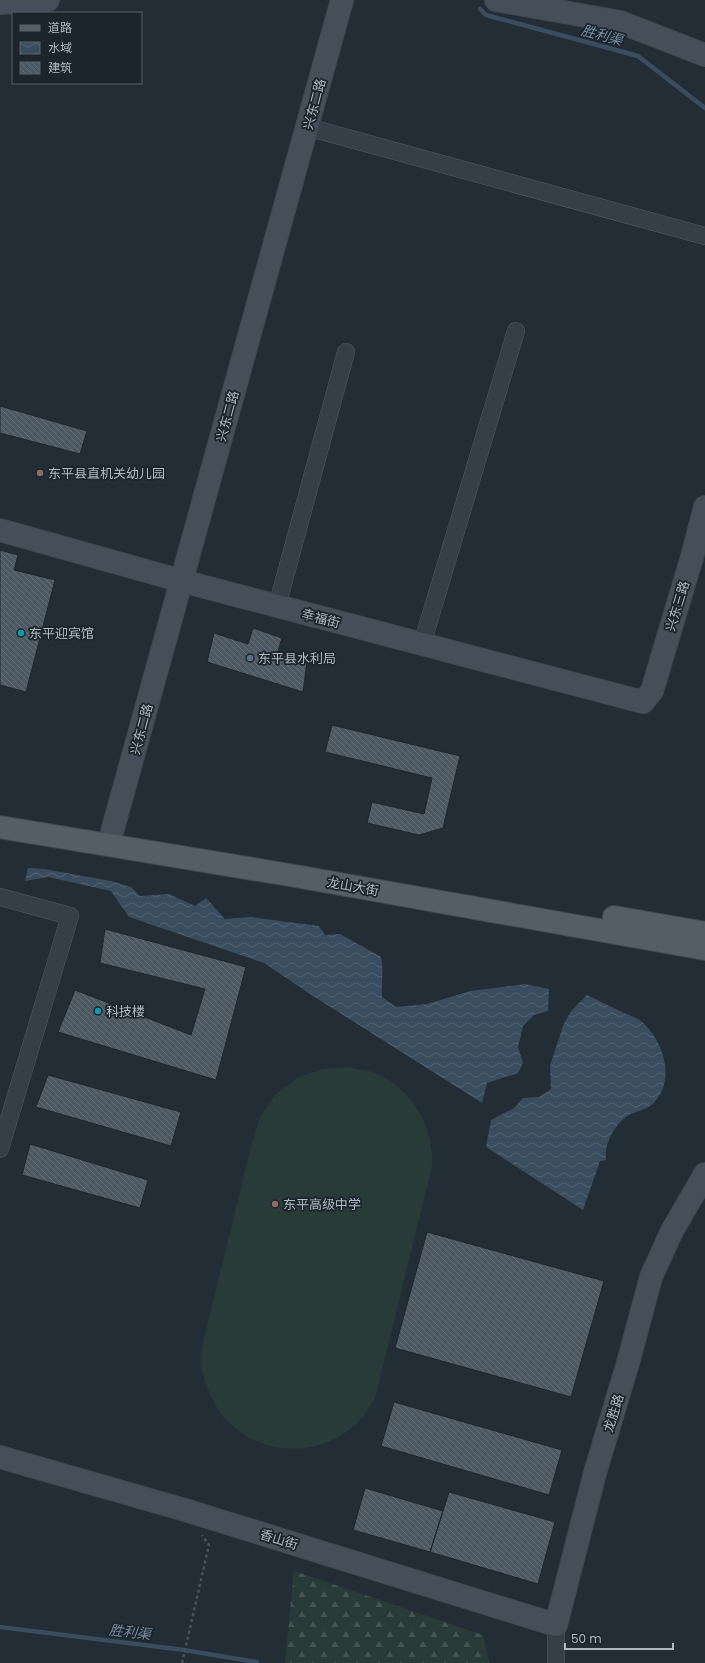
<svg xmlns="http://www.w3.org/2000/svg" width="705" height="1663" viewBox="0 0 705 1663" font-family="Poppins,'Noto Sans SC',sans-serif">
<style>
.grass{fill:#283b39}
.forest{fill:url(#forest-firs)}
.water{fill:url(#water-waves)}
.lines{fill:none;stroke-linecap:round;stroke-linejoin:round}
.stream{stroke:#3a4d5e;stroke-width:4.5}
.building{fill:url(#building-back-hatch);stroke:#1e262e}
.street-casing{stroke:#515a62;stroke-width:18}
.secondary-casing{stroke:#404850;stroke-width:24}
.primary-casing{stroke:#404850;stroke-width:24}
.path{stroke:#455656;stroke-width:2.5;stroke-dasharray:3 3;stroke-linecap:butt}
.street{stroke:#363f47;stroke-width:17}
.secondary{stroke:#454f59;stroke-width:22}
.primary{stroke:#555e67;stroke-width:22}
.education-dot{fill:#8d6e63;stroke:#1c242c;stroke-width:1.5}
.culture-dot{fill:#0f9aa8;stroke:#1c242c;stroke-width:1.5}
.service-dot{fill:#5c6f8a;stroke:#1c242c;stroke-width:1.5}
.labels{text-anchor:middle;stroke-width:3.5;stroke-linejoin:round;paint-order:stroke}
.street-label{font-size:13px;fill:#b1bac3;stroke:#1c242c}
.poi-label{font-size:13px;fill:#b1bac3;stroke:#1c242c;text-anchor:start}
.water-label{font-size:14px;font-style:italic;fill:#758ea4;stroke:#1c242c}
</style>
<defs>
<pattern id="forest-firs" width="22" height="20" patternUnits="userSpaceOnUse"><rect width="22" height="20" fill="#283b39"/><path d="M5 1l3.5 6h-7zM16 11l3.5 6h-7z" fill="#455554"/></pattern>
<pattern id="water-waves" width="16" height="10" patternUnits="userSpaceOnUse"><rect width="16" height="10" fill="#3a4d5e"/><path d="M0 5q4-4 8 0t8 0" fill="none" stroke="#546573"/></pattern>
<pattern id="building-back-hatch" width="6" height="6" patternUnits="userSpaceOnUse"><rect width="6" height="6" fill="#4c5862"/><path d="M-1 5l2 2M0 0l6 6M5-1l2 2" fill="none" stroke="#636e77"/></pattern>
</defs>
<rect width="100%" height="100%" fill="#232d36"/>
<!-- grass -->
<path class="grass" d="M348,1067C357,1069 367,1070 375,1073C409,1087 431,1121 432,1157C433,1167 429,1178 427,1187L375,1398C368,1410 361,1421 350,1429C317,1456 267,1455 235,1428C231,1424 227,1421 224,1418C214,1405 207,1389 203,1374C200,1362 202,1349 204,1338L252,1143L260,1117L275,1095L297,1078L322,1069Z"/>
<!-- forest -->
<path class="forest" d="M294,1571L483,1635L489,1663H285Z"/>
<!-- water -->
<path class="water" d="M28,868L44,869L111,881L131,887L140,896L169,894L195,906L206,898L225,919L250,917L319,926L325,935L340,934L381,957C384,970 381,984 382,997L396,1007L427,1004L470,991L525,984L549,989L548,1011L534,1015L523,1026L518,1047L523,1063L518,1073L487,1083L482,1103L310,994L264,963L129,917L111,891L48,877L25,881Z
M587,995C598,1000 609,1006 620,1011C627,1015 637,1017 642,1022C662,1039 675,1076 657,1099C651,1108 641,1110 631,1114C616,1121 604,1143 606,1160L600,1161L583,1210L486,1147L491,1120L514,1108L523,1098L539,1097L551,1089L550,1066L563,1026L571,1011Z"/>
<g class="lines">
<!-- stream -->
<path class="stream" d="M480,9L486,15L638,56L705,108
M0,1627L184,1650L256,1662L257,1663"/>
</g>
<!-- building -->
<path class="building" d="M0,406L87,431L80,454L0,433Z
M0,550L18,555L14,570L55,580L26,692L0,685Z
M253,628L282,638L277,654L307,662L303,692L207,662L214,633L248,644Z
M332,725L460,756L443,828L419,835L367,823L372,802L424,814L432,778L325,752Z
M105,929L246,967L216,1080L58,1032L75,990L191,1035L205,989L100,963Z
M48,1075L181,1112L171,1146L36,1107Z
M30,1144L148,1180L140,1208L22,1175Z
M427,1232L604,1281L571,1397L395,1348Z
M394,1402L562,1450L549,1495L381,1446Z
M365,1488L443,1511L430,1552L353,1530Z
M449,1492L555,1522L538,1584L430,1552Z"/>
<g class="lines">
<!-- street casing -->
<g class="street-casing">
<path id="street" d="M307,127L705,236
M277,606L346,352
M422,644L516,331
M0,897L70,916L0,1149
M556,1663V1625"/>
</g>
<!-- secondary casing -->
<g class="secondary-casing">
<path id="secondary" d="M496,0L620,22L705,55
M0,3L48,0
M0,530L182,581L643,702L652,691L692,557L705,507
M112,832L342,0
M0,1457L185,1510L556,1625L595,1473L628,1363L651,1277L672,1231L705,1174"/>
</g>
<!-- primary casing -->
<g class="primary-casing">
<path id="primary" d="M0,827L301,877L705,949
M614,917L705,933"/>
</g>
<!-- path -->
<path class="path" d="M182,1663L209,1545L202,1535"/>
<!-- street -->
<use href="#street" class="street"/>
<!-- secondary -->
<use href="#secondary" class="secondary"/>
<!-- primary -->
<use href="#primary" class="primary"/>
</g>
<!-- markers -->
<g class="education-dot">
<circle cx="40" cy="473" r="4"/>
<circle cx="275" cy="1204" r="4"/>
</g>
<g class="culture-dot">
<circle cx="21" cy="633" r="4"/>
<circle cx="98" cy="1011" r="4"/>
</g>
<circle class="service-dot" cx="250" cy="658" r="4"/>
<g class="labels">
<!-- street labels -->
<g class="street-label">
<text transform="translate(314 104) rotate(-75)" y="5">兴东二路</text>
<text transform="translate(227 416) rotate(-75)" y="5">兴东二路</text>
<text transform="translate(677 606) rotate(-73)" y="5">兴东三路</text>
<text transform="translate(321 618) rotate(15)" y="5">幸福街</text>
<text transform="translate(141 729) rotate(-75)" y="5">兴东二路</text>
<text transform="translate(353 886) rotate(10)" y="5">龙山大街</text>
<text transform="translate(613 1413) rotate(-73)" y="5">龙胜路</text>
<text transform="translate(279 1539) rotate(17)" y="5">香山街</text>
</g>
<!-- poi labels -->
<g class="poi-label">
<text x="48" y="478">东平县直机关幼儿园</text>
<text x="29" y="638">东平迎宾馆</text>
<text x="258" y="663">东平县水利局</text>
<text x="106" y="1016">科技楼</text>
<text x="283" y="1209">东平高级中学</text>
</g>
<!-- water labels -->
<g class="water-label">
<text transform="translate(602 35) rotate(15)" y="5">胜利渠</text>
<text transform="translate(130 1632) rotate(7)" y="5">胜利渠</text>
</g>
</g>
<!-- legend -->
<rect x="12" y="12" width="130" height="72" fill="#1c242c" stroke="#586068"/>
<rect x="20" y="25" width="20" height="6" fill="#555e67" stroke="#586068"/>
<text x="48" y="32" font-size="12" fill="#b1bac3">道路</text>
<rect x="20" y="42" width="20" height="12" fill="url(#water-waves)" stroke="#586068"/>
<text x="48" y="52" font-size="12" fill="#b1bac3">水域</text>
<rect x="20" y="62" width="20" height="12" fill="url(#building-back-hatch)" stroke="#586068"/>
<text x="48" y="72" font-size="12" fill="#b1bac3">建筑</text>
<!-- scale -->
<path d="M565 1643v6h108v-6" fill="none" stroke="#b1bac3" stroke-width="2"/>
<text x="571" y="1643" font-size="12" fill="#b1bac3" stroke="#1c242c" stroke-width="3" paint-order="stroke">50 m</text>
</svg>
